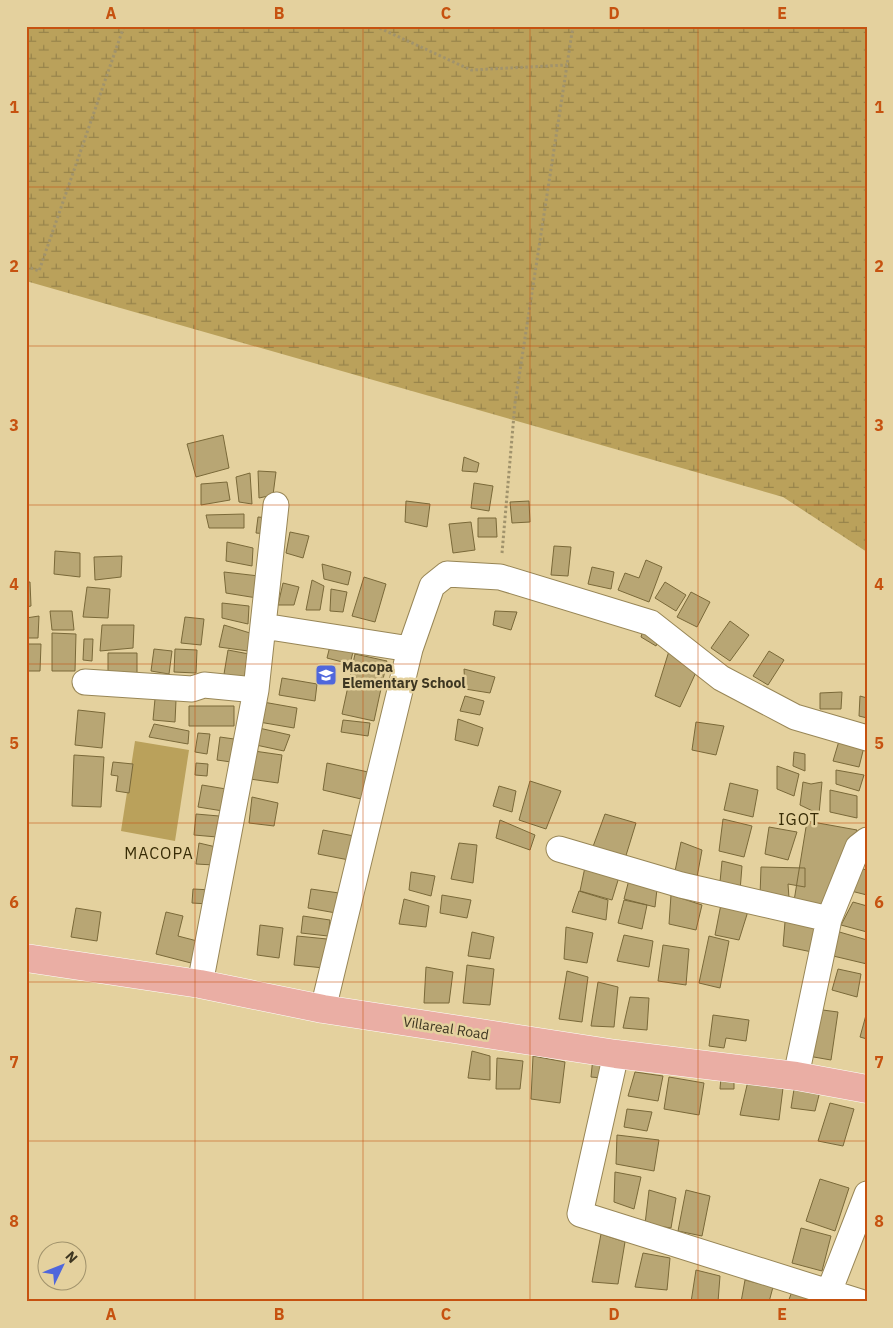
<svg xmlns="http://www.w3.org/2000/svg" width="893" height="1328" viewBox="0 0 893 1328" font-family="'IBM Plex Sans',sans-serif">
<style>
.grass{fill:#baa15b}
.wetland{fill:url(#wetland-marsh)}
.building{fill:#b8a674;stroke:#7a6939}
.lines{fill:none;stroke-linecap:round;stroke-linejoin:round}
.minor-casing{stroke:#988656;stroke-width:27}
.major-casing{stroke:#fff;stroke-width:29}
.path{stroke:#a1936c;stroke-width:3;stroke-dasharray:2.5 2.5;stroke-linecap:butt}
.minor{stroke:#fff;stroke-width:25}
.major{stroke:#eaaea4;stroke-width:28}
.grid{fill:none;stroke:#c65210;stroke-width:1;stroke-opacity:0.55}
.labels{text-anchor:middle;stroke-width:5;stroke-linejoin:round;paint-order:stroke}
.poi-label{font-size:14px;font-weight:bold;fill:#3d3621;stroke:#e4d19e;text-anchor:start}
.street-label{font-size:14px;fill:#3d3621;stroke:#e4d19e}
.quarter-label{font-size:16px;letter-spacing:1px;fill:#382c06;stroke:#e4d19e}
.neatline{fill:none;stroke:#c65210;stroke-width:2}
.grid-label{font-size:16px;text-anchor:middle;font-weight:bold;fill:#c65210}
</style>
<defs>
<pattern id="wetland-marsh" width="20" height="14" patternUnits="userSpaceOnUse" patternTransform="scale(1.25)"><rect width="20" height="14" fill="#baa15b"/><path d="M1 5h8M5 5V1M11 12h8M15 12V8" fill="none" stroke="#98844b"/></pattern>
</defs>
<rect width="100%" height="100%" fill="#e4d19e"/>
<!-- grass -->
<path class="grass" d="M135,741L189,750L175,841L121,831Z"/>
<!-- wetland -->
<path class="wetland" d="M26,26H867V552L783,497L26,281Z"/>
<!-- building -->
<path class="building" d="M223,435L229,468L196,477L187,444Z
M464,457L479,463L477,472L462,471Z
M258,471L276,472L273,495L259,498Z
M250,473L252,504L239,502L236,477Z
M227,482L230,500L201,505V484Z
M474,483L493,486L489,511L471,508Z
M406,501L430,504L427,527L405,522Z
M529,501L530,522L512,523L510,502Z
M244,514V528H209L206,515Z
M258,517L269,518L268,534L256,533Z
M478,518H496L497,537H478Z
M471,522L475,550L453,553L449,524Z
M290,532L309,536L303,558L286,553Z
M227,542L253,548L252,566L226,561Z
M554,546L571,547L568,576L551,575Z
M55,551L80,553V577L54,574Z
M122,556L121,577L95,580L94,557Z
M646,560L662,567L649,602L618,590L625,573L639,578Z
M322,564L351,572L348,585L324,579Z
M592,567L614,572L611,589L588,584Z
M224,572L259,576L257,598L226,593Z
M364,577L386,584L375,622L352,616Z
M312,580L324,586L320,610H306Z
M26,582H30L31,606L26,607Z
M665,582L686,595L676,611L655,598Z
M283,583L299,587L294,605H278Z
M87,587L110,589L108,618L83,617Z
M331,589L347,592L343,612L330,611Z
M691,592L710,602L697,627L677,617Z
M222,603L249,606L248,624L222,618Z
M50,611H72L74,630H52Z
M495,611L517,612L511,630L493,625Z
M39,616L38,638H26V618Z
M185,617L204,619L201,645L181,643Z
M730,621L749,635L730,661L711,648Z
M645,624L661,633L656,646L641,637Z
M102,625H134L133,648L100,651Z
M224,625L250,633L248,651L219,647Z
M52,633L76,634L75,671H52Z
M84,639H93L92,661L83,660Z
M331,642L354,648L350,664L327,658Z
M26,644H41L40,671H26Z
M154,649L172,651L169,674L151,671Z
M175,649L197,650L196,673L174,672Z
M228,650L249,654L244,678L224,674Z
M669,651L698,668L680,707L655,696Z
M769,651L784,660L768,685L753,676Z
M108,653H137V676H108Z
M355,654L387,661L374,721L342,714Z
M464,669L495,677L490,693L465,689Z
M282,678L317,684L315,701L279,695Z
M842,692L841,709H820V693Z
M465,696L484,701L480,715L460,711Z
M860,696L867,698V718L859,716Z
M155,699L176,700L175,722L153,720Z
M263,702L297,708L294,728L259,722Z
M189,706H234V726H189Z
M78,710L105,713L102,748L75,745Z
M458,719L483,728L478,746L455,740Z
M343,720L370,723L368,736L341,732Z
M696,722L724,726L716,755L692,750Z
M154,724L189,731L188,744L149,737Z
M259,728L290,735L284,751L256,745Z
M842,731L866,739L859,767L833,761Z
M198,733L210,734L207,754L195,752Z
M220,737L234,739L231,762L217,760Z
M254,751L282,755L278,783L250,779Z
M794,752L805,754V771L793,766Z
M74,755L104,757L101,807L72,806Z
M113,762L133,764L129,793L116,791L118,776L111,775Z
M196,763L208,764L207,776L195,775Z
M327,763L368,772L361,799L323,790Z
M777,766L799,774L794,796L777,789Z
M836,770L864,775L859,791L836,784Z
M530,781L561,791L546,829L519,820Z
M803,782L811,784L822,782L819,814L800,805Z
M730,783L758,790L753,817L724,810Z
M202,785L226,789L223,811L198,807Z
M499,786L516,791L512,812L493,806Z
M830,790L857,796V818L830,812Z
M252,797L278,803L274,826L249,823Z
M196,814L219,816L217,837L194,835Z
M605,814L636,823L624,862L591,852Z
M723,819L752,826L744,857L719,851Z
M500,820L535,835L530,850L496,838Z
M807,821L857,830L844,909L794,901Z
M769,827L797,832L788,860L765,854Z
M323,830L354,836L349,860L318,854Z
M681,842L702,850L697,877L674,876Z
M199,843L216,847L214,865L196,864Z
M459,843L477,845L473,883L451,879Z
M722,861L742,866L740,891L720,882Z
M585,867L619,877L612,900L580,891Z
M761,867L805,868V887L788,884L789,898L760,896Z
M858,868L867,870V895L851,891Z
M411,872L435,876L431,896L409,890Z
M631,872L658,880L655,907L624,899Z
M193,889L212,890L209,904L192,903Z
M311,889L339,893L336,913L308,908Z
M579,891L608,900L606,920L572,912Z
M442,895L471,900L467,918L440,913Z
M671,895L702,905L696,930L669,924Z
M404,899L429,906L426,927L399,924Z
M722,899L749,908L739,940L715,935Z
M624,900L647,905L642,929L618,923Z
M853,902L867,906V932L841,925Z
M76,908L101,912L97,941L71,937Z
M166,912L183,916L178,936L201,942L195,964L156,954Z
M303,916L330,920L328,936L301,933Z
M785,922L816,926L812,952L783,946Z
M260,925L283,928L279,958L257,955Z
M566,927L593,933L587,963L564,959Z
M836,931L867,940V964L829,955Z
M472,932L494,937L490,959L468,956Z
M624,935L653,941L649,967L617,961Z
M297,936L327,939L324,968L294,965Z
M709,936L729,941L720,988L699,983Z
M663,945L689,949L686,985L658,981Z
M467,965L494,969L490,1005L463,1003Z
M426,967L453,972L449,1003H424Z
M838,969L861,974L857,997L832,990Z
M567,971L588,977L582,1022L559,1019Z
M598,982L618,987L614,1027L591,1026Z
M630,997L649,998L647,1030L623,1028Z
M815,1009L838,1012L831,1060L808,1056Z
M713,1015L749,1020L746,1041L726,1038L724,1048L709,1046Z
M866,1015H867V1039L860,1037Z
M472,1051L490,1056V1080L468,1078Z
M533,1056L565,1062L560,1103L531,1099Z
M593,1057L605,1059L602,1078L591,1077Z
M497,1058L523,1061L520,1089H496Z
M635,1072L663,1076L658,1101L628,1096Z
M669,1077L704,1083L699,1115L664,1109Z
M721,1077L734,1081V1089H720Z
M748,1081L783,1088L779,1120L740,1115Z
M795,1083L821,1087L815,1111L791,1108Z
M830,1103L854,1109L843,1146L818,1141Z
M627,1109L652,1112L647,1131L624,1127Z
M617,1135L659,1140L654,1171L616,1164Z
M615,1172L641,1177L634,1209L614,1202Z
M820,1179L849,1188L835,1231L806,1221Z
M649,1190L676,1198L671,1228L645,1224Z
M686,1190L710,1196L702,1236L678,1231Z
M801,1228L831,1236L822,1271L792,1263Z
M601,1234L625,1242L618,1284L592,1282Z
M643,1253L670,1258L667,1290L635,1287Z
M696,1270L720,1276L718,1302H691Z
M745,1280L773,1287L769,1302H741Z
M793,1289L814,1296L813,1302H788Z"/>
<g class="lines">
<!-- minor casing -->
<g class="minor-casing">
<path id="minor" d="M263,626L410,649
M85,682L192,689L204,685L256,690
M559,849L681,885L829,919
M200,984L256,690L276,505
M323,1009L410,649L432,586L447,574L500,577L651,623L721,678L795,717L867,738
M616,1054L580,1214L860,1302
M796,1076L829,919L858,847L867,840
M825,1302L867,1194"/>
</g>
<!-- major casing -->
<g class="major-casing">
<path id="major" d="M26,958L200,984L323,1009L454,1029L616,1054L796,1076L867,1089"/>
</g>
<!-- path -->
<path class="path" d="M375,26L471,70L567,65
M26,266L39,271L124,26
M502,553L515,403L573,26"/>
<!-- minor -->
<use href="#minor" class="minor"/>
<!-- major -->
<use href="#major" class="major"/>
</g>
<!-- grid -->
<path class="grid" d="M195,26V1302M363,26V1302M530,26V1302M698,26V1302M26,187H867M26,346H867M26,505H867M26,664H867M26,823H867M26,982H867M26,1141H867"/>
<!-- icons -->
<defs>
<g id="school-square" transform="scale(1.125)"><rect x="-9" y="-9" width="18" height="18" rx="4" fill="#4f67dc" stroke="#e4d19e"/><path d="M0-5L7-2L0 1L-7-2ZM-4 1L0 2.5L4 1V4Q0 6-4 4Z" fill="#fff"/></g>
</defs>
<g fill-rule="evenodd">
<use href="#school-square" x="326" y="675"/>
</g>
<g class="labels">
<!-- poi labels -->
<g class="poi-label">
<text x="342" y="672">Macopa<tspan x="342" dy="16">Elementary School</tspan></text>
</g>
<!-- street labels -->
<g class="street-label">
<text transform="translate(446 1028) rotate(9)" y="5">Villareal Road</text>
</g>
<!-- quarter labels -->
<g class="quarter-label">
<text x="799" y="825">IGOT</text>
<text x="159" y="859">MACOPA</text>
</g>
</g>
<!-- border -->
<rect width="893" height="1328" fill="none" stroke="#e4d19e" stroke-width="55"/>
<!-- north arrow -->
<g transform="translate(62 1266) rotate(47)"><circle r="24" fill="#e4d19e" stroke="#a1936c"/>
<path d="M0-4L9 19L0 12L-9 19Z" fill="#4f67dc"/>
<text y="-8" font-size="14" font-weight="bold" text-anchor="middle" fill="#3d3621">N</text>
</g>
<rect x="28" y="28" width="838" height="1272" class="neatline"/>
<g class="grid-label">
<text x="111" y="19">A</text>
<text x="279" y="19">B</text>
<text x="446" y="19">C</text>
<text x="614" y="19">D</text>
<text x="782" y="19">E</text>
<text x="14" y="113">1</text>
<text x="879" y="113">1</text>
<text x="14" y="272">2</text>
<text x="879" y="272">2</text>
<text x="14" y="431">3</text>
<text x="879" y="431">3</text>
<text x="14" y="590">4</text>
<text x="879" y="590">4</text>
<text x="14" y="749">5</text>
<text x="879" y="749">5</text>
<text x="14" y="908">6</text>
<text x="879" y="908">6</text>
<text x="14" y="1068">7</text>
<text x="879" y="1068">7</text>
<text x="14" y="1227">8</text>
<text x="879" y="1227">8</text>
<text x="111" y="1320">A</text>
<text x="279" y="1320">B</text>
<text x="446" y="1320">C</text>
<text x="614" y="1320">D</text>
<text x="782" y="1320">E</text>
</g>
</svg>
